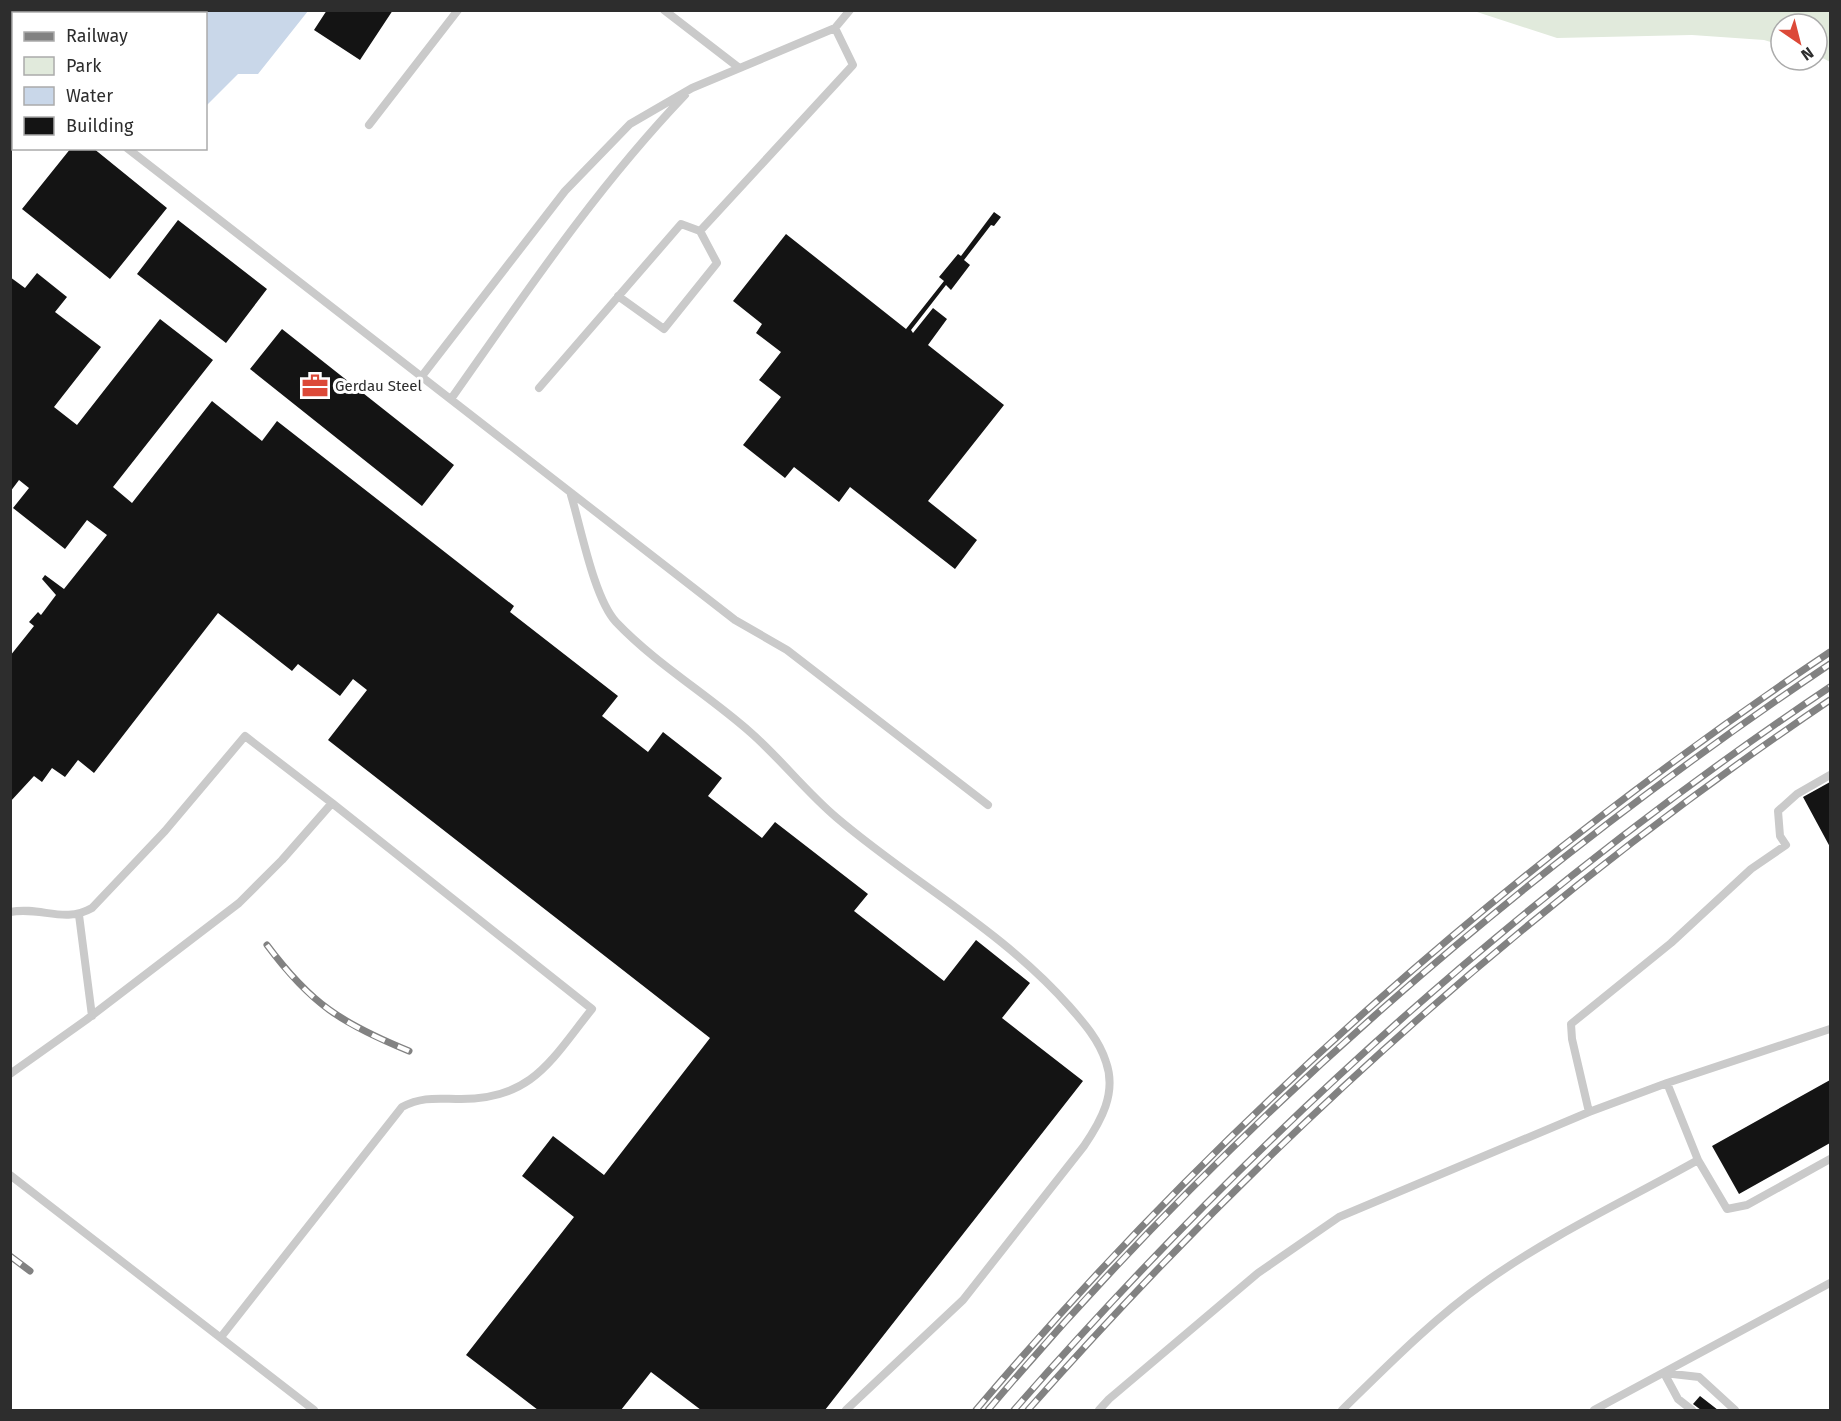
<svg xmlns="http://www.w3.org/2000/svg" width="1841" height="1421" viewBox="0 0 1841 1421" font-family="'Fira Sans',sans-serif">
<style>
.green{fill:#e1eadc}
.water{fill:#c9d7e9}
.building{fill:#141414}
.lines{fill:none;stroke-linecap:round;stroke-linejoin:round}
.lane{stroke:#cacaca;stroke-width:8}
.rail-casing{stroke:#828282;stroke-width:7}
.rail{stroke:#fff;stroke-width:4.5;stroke-dasharray:14;stroke-linecap:butt}
.labels{text-anchor:middle;stroke-width:6;stroke-linejoin:round;paint-order:stroke}
.poi-label{font-size:15px;fill:#2d2d2d;stroke:#fff;text-anchor:start}
</style>
<rect width="100%" height="100%" fill="#fff"/>
<!-- green -->
<path class="green" d="M1474,11H1830V62L1817,55V24H1781V45L1764,40L1692,35L1557,38Z"/>
<!-- water -->
<path class="water" d="M180,11V10L308,11L258,74H238L206,106V14L181,13Z"/>
<!-- building -->
<path class="building" d="M327,10H393L360,60L314,30Z
M71,148H93L167,208L110,279L22,209Z
M994,212L1001,217L994,226L991,225L964,260L970,265L951,290L946,285L911,330L913,333L933,308L947,319L928,345L1004,405L928,501L977,540L955,569L850,487L839,502L794,467L785,478L743,445L781,397L759,380L781,352L756,333L762,324L733,301L786,234L906,329L944,281L939,277L958,254L961,256Z
M178,220L267,289L226,343L137,274Z
M37,273L67,297L55,312L101,347L54,407L77,425L160,319L213,360L113,487L132,503L212,401L262,441L277,421L514,606L510,612L618,696L602,716L648,752L663,732L722,778L708,796L762,838L775,822L868,894L854,911L944,981L976,940L1030,983L1002,1018L1083,1081L825,1410H701L651,1372L621,1410H538L466,1355L574,1217L522,1176L553,1136L604,1175L710,1038L328,740L367,690L353,679L340,696L298,664L292,671L218,613L94,773L78,760L65,777L52,768L42,782L34,776L10,802V656L34,626L29,622L38,612L41,615L56,595L42,579L45,575L64,589L107,535L87,520L65,549L13,508L29,488L19,480L10,492V277L25,288Z
M282,329L454,465L422,506L250,369Z
M1830,782V847L1803,797Z
M1830,1080V1143L1739,1194L1712,1146Z
M1700,1396L1718,1410H1701L1693,1404Z"/>
<g class="lines">
<!-- lane -->
<path class="lane" d="M664,10L738,67
M85,14L88,10
M369,125L458,10
M127,148L735,620L787,650L988,805
M618,296L664,329L717,263L700,231
M422,376L565,191L630,124L692,88L835,28L850,10
M539,388L681,224L700,231L853,65L835,28
M451,399C525,294 596,188 685,95
M571,495C581,528 594,598 616,622C656,664 707,694 750,732C780,758 806,792 837,818C912,882 1003,931 1069,1006C1084,1023 1099,1040 1106,1062C1117,1093 1101,1121 1084,1146L963,1300L846,1410
M10,912C41,906 64,924 92,908L165,831L245,736L332,803
M79,915L92,1016
M10,1074L86,1020L239,903L282,860L332,803L592,1009C551,1060 533,1099 461,1099C438,1099 423,1096 402,1107L221,1337
M1667,1083L1698,1160L1727,1209L1747,1205L1830,1159
M1589,1112L1572,1039L1571,1024L1671,943L1751,869L1786,845L1780,836L1778,811L1797,794L1830,775
M10,1175L314,1410
M1664,1373L1699,1377L1735,1410
M1664,1373L1678,1399L1692,1410
M1099,1410L1109,1399L1258,1273L1339,1217L1589,1112L1667,1083L1830,1029
M1342,1410C1388,1365 1432,1320 1484,1283C1551,1235 1627,1200 1698,1160
M1594,1410L1830,1283"/>
<!-- rail casing -->
<g class="rail-casing">
<path id="rail" d="M267,945C311,1004 341,1023 409,1051
M10,1256L30,1271
M976,1410C1223,1119 1513,864 1830,652
M988,1410C1230,1124 1519,873 1830,664
M1014,1410C1254,1136 1527,890 1830,687
M1028,1410C1265,1142 1533,900 1830,700"/>
</g>
<!-- rail -->
<use href="#rail" class="rail"/>
</g>
<!-- icons -->
<defs>
<g id="office-bare" transform="scale(2.07)"><path d="M-6-3h4V-5.5h4V-3h4V5H-6ZM-1-4.5V-3h2v-1.5ZM-6 0V1H6V0Z" fill="#dc4938" stroke="#fff" stroke-width="2.5" paint-order="stroke"/></g>
</defs>
<g fill-rule="evenodd">
<use href="#office-bare" x="315" y="386"/>
</g>
<g class="labels">
<!-- poi labels -->
<g class="poi-label">
<text x="335" y="391">Gerdau Steel</text>
</g>
</g>
<!-- border -->
<rect width="1841" height="1421" fill="none" stroke="#2d2d2d" stroke-width="24"/>
<!-- legend -->
<rect x="12" y="12" width="195" height="138" fill="#ffffff" stroke="#ababab" stroke-width="1.5"/>
<rect x="24" y="32" width="30" height="9" fill="#828282" stroke="#ababab" stroke-width="1.5"/>
<text x="66" y="42" font-size="18" fill="#2d2d2d">Railway</text>
<rect x="24" y="57" width="30" height="18" fill="#e1eadc" stroke="#ababab" stroke-width="1.5"/>
<text x="66" y="72" font-size="18" fill="#2d2d2d">Park</text>
<rect x="24" y="87" width="30" height="18" fill="#c9d7e9" stroke="#ababab" stroke-width="1.5"/>
<text x="66" y="102" font-size="18" fill="#2d2d2d">Water</text>
<rect x="24" y="117" width="30" height="18" fill="#141414" stroke="#ababab" stroke-width="1.5"/>
<text x="66" y="132" font-size="18" fill="#2d2d2d">Building</text>
<!-- north arrow -->
<g transform="translate(1799 42) rotate(145)"><circle r="28" fill="#ffffff" stroke="#ababab" stroke-width="1.5"/>
<path d="M0-4.5L10 22L0 15L-10 22Z" fill="#dc4938"/>
<text y="-9" font-size="16" font-weight="bold" text-anchor="middle" fill="#2d2d2d">N</text>
</g>
</svg>
